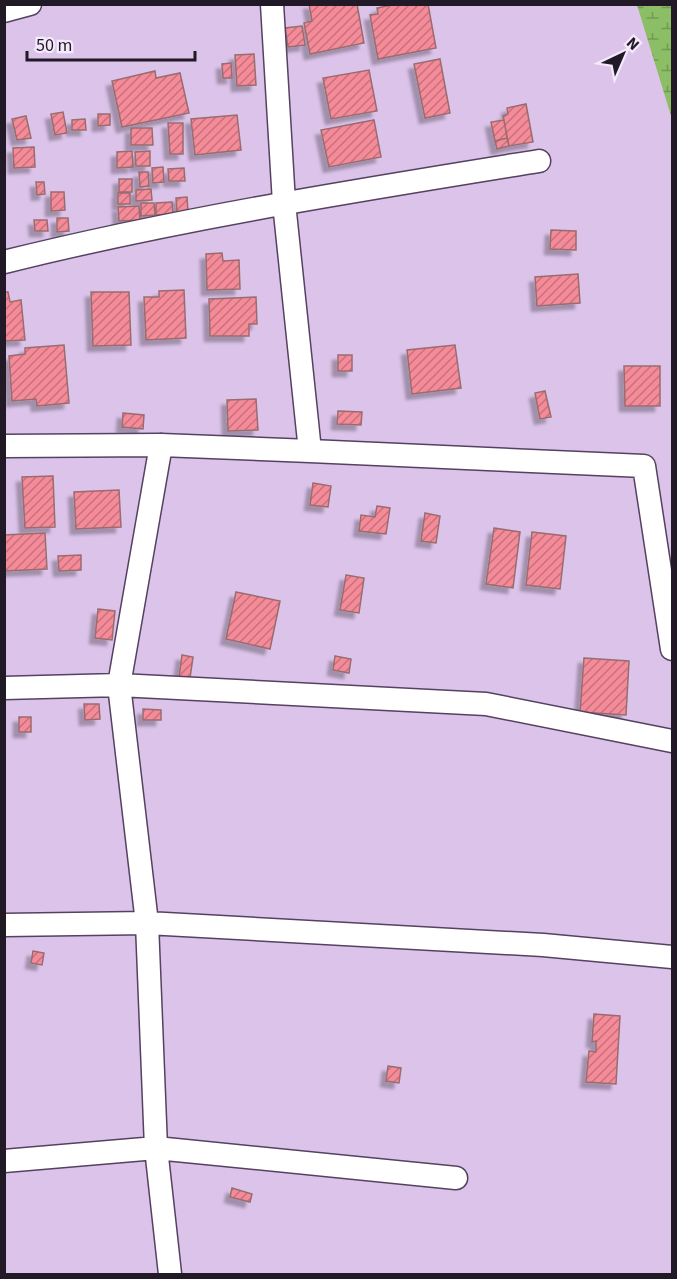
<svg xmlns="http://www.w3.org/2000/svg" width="677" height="1279" viewBox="0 0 677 1279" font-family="'Source Sans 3',sans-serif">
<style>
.wetland{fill:url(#wetland-marsh)}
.building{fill:url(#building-hatch);stroke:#996c70;stroke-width:1.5;filter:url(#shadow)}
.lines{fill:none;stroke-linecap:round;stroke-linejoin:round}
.street-casing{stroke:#554160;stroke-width:25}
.street{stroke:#fff;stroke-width:22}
</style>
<defs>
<pattern id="wetland-marsh" width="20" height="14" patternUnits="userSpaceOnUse" patternTransform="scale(1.5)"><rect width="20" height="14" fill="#8cbe66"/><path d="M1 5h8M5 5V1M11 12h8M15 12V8" fill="none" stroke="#729a54"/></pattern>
<pattern id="building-hatch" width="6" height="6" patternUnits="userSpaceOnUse" patternTransform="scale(1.5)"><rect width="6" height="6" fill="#f58b98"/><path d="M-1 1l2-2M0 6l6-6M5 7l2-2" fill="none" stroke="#c6717c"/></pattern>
<filter id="shadow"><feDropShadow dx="-5.5" dy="5.5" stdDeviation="1.5" flood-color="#0004"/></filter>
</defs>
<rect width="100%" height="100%" fill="#dbc3e9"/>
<!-- wetland -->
<path class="wetland" d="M637,5H672V119Z"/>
<!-- building -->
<path class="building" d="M309,4H357L364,43L310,54L304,23L312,21Z
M396,4H428L436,48L378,59L370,15L378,14L377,8Z
M302,26L305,45L288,47L285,28Z
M254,54L256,85L237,86L235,55Z
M440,59L450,113L425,118L414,64Z
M231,63L232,78H223L222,64Z
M369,70L377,111L331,119L323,78Z
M155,71L156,78L180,73L189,113L122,127L112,81Z
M526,104L533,142L509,146L503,116L508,114L507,108Z
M63,112L67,133L55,135L51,114Z
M98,114H110V125L98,126Z
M237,115L241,150L195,155L191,119Z
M26,116L31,138L17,140L12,119Z
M85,119L86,130H72V120Z
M374,120L381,157L329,167L321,130Z
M504,120L507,138L495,141L491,122Z
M168,123H183V154H170Z
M131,128H152L153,145H131Z
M507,138L509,146L497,149L495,141Z
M34,147L35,167L14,168L13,148Z
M132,151L133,167L117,168V152Z
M150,151V166H136L135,152Z
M163,167L164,182L153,183L152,168Z
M184,168L185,181H169L168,169Z
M139,172H148L149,186L140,187Z
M119,179H132V192H119Z
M36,182H44L45,194L37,195Z
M151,189L152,200L136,201V190Z
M51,192H64L65,210L51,211Z
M118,193H130V204H118Z
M187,197L188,211L177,212L176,198Z
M172,202L173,214L156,215V203Z
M141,203H154L155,215L141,216Z
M139,206L140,220L119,221L118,207Z
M57,218H68L69,231L57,232Z
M34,220H47L48,231H35Z
M551,230L576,231V250L550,249Z
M222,253L223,261L239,260L240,289L207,290L206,254Z
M578,274L580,303L537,306L535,277Z
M184,290L186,338L146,340L144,297H159V291Z
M4,292H8L10,302L21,300L25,340L4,341Z
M91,292H129L131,345L93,346Z
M256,297L257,324H249V336H210L209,299Z
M64,345L69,403L37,406L36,399L12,401L9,356L25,354V348Z
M455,345L461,388L412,394L407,350Z
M338,355H352V371H338Z
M624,366H660V406H625Z
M545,391L551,417L540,419L535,393Z
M256,399L258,430L228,431L227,400Z
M338,411L362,412L361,425L337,424Z
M123,413L144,415L143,429L122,427Z
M53,476L55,527L25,528L22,477Z
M313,483L331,486L328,507L310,505Z
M119,490L121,527L76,529L74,492Z
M377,506L390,508L386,534L359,531L361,515L375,517Z
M425,513L440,516L436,543L421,541Z
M494,528L520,532L513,588L486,584Z
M532,532L566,536L560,589L526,585Z
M45,533L47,569L4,571V535Z
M81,555V570L59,571L58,556Z
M346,575L364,578L359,613L340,610Z
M236,592L280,601L270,649L226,639Z
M98,609L115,611L112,640L95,638Z
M182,655L193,657L190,678L179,677Z
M335,656L351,659L349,673L333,670Z
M584,658L629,661L626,715L580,712Z
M84,704H99L100,719L85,720Z
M143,709L161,710V720H143Z
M19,717H31V732H19Z
M33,951L44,953L42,965L31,963Z
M594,1014L620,1016L616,1084L586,1082L589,1051L596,1052V1041L592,1042Z
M388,1066L401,1068L399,1083L386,1081Z
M232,1188L252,1194L250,1202L230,1197Z"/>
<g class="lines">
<!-- street casing -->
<g class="street-casing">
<path id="street" d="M272,4L284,203L310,451L644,466L672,649
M4,11L30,4
M4,262C181,218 360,190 539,161
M161,445L119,685L147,923L156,1148L170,1274
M4,446L161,445L310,451
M4,688L119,685L486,704L672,741
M4,925L147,923L543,945L672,957
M4,1161L156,1148L456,1178"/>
</g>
<!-- street -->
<use href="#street" class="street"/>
</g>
<!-- border -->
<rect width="677" height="1279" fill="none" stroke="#211926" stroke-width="12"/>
<!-- north arrow -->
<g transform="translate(623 54) rotate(44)" stroke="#f5e9fc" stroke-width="4.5" paint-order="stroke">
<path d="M0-4.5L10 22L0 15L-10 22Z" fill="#211926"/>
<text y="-9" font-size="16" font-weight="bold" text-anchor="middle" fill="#211926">N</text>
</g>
<!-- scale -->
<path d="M27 51v9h168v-9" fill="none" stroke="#211926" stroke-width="3"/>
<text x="36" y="51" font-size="18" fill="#211926" stroke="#f5e9fc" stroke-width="4.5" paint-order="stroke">50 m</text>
</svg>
